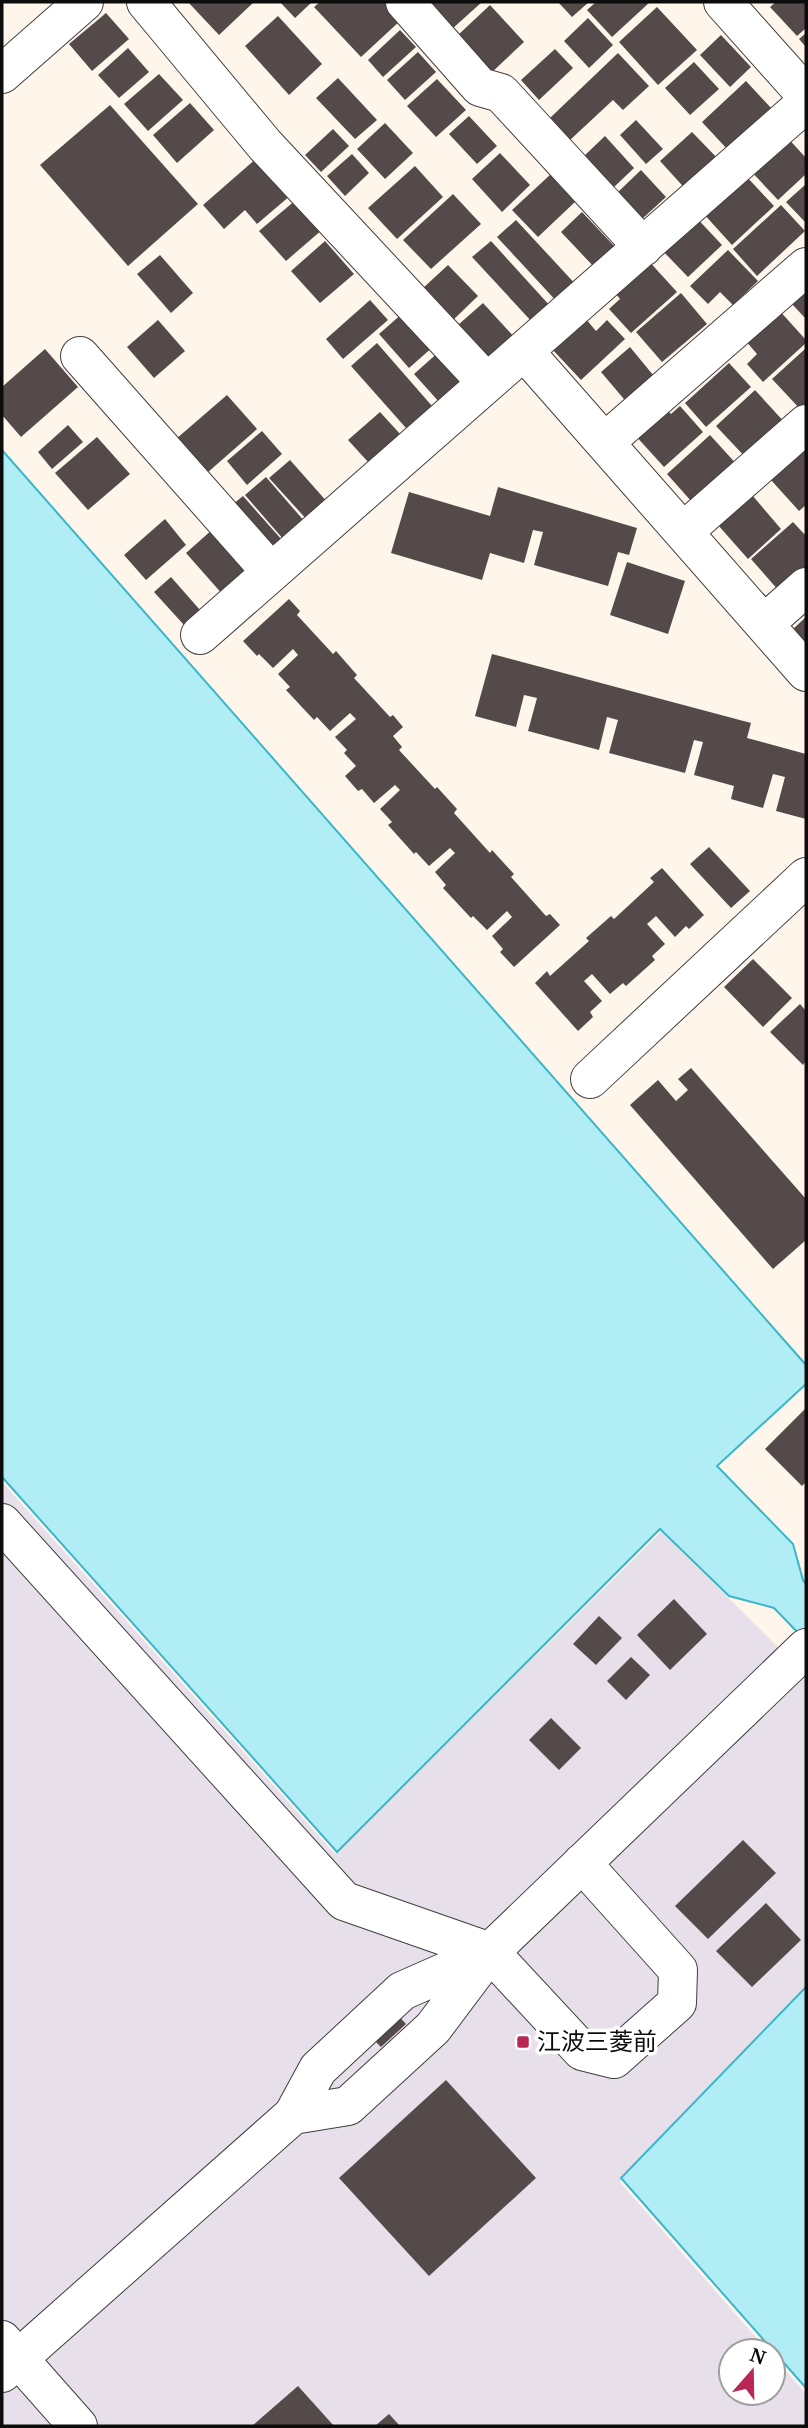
<svg xmlns="http://www.w3.org/2000/svg" width="808" height="2428" viewBox="0 0 808 2428" font-family="'Noto Serif','Noto Sans JP',serif">
<style>
.industrial{fill:#e7e0eb}
.water{fill:#b1edf4;stroke:#3ab5ca;stroke-width:2}
.building{fill:#544a49}
.lines{fill:none;stroke-linecap:round;stroke-linejoin:round}
.minor-casing{stroke:#3f3f3f;stroke-width:40}
.minor{stroke:#fff;stroke-width:38}
.poi-dot{fill:#b82854;stroke:#fff;stroke-width:2.5}
.labels{text-anchor:middle;stroke-width:7;stroke-linejoin:round;paint-order:stroke}
.poi-label{font-size:24px;fill:#0c0c0c;stroke:#fff;text-anchor:start}
</style>
<rect width="100%" height="100%" fill="#fff6eb"/>
<!-- industrial -->
<path class="industrial" d="M2,1482L335,1854L661,1532L806,1674V1987L620,2182L768,2351H731V2393H773V2356L806,2394V2426H2Z"/>
<!-- water -->
<path class="water" d="M2,450L806,1365V1384L717,1466L793,1544L803,1580L806,1584V1641L774,1608L729,1596L660,1529L337,1852L2,1477Z
M806,1987V2388L621,2178Z"/>
<!-- building -->
<path class="building" d="M188,2H254L219,35Z
M280,2H312L295,18Z
M320,2H384L401,20L361,57L314,7Z
M427,2H482L452,29Z
M558,2H589L572,17Z
M596,2H650L612,37L587,10Z
M776,2H806V28L797,36L770,7Z
M490,5L524,42L491,73L457,36Z
M657,7L697,50L658,85L619,42Z
M106,13L129,39L92,71L69,44Z
M278,16L322,64L289,95L245,46Z
M588,18L613,45L589,68L564,41Z
M400,30L416,47L383,77L368,60Z
M806,33V47L799,39Z
M721,35L751,67L730,87L700,55Z
M128,48L149,72L119,98L98,75Z
M555,49L573,68L539,100L521,80Z
M418,52L436,72L405,100L387,80Z
M618,53L649,86L623,110L613,100L570,140L550,118Z
M694,62L719,89L690,115L665,88Z
M159,74L183,100L148,131L124,104Z
M338,78L377,120L355,139L316,98Z
M437,79L466,110L436,137L407,106Z
M746,81L772,109L728,150L702,122Z
M190,103L214,130L177,163L153,135Z
M110,105L198,204L128,266L40,165Z
M469,116L497,146L477,164L449,134Z
M636,120L663,149L646,164L620,135Z
M385,123L413,153L385,179L357,149Z
M333,129L349,146L321,172L305,155Z
M692,132L723,164L690,194L660,161Z
M785,135L806,158V174L778,200L749,169Z
M605,136L634,168L613,188L584,156Z
M500,153L530,185L502,212L472,179Z
M352,154L369,173L345,196L327,176Z
M258,157L291,195L257,224L245,210L224,229L203,205Z
M415,166L443,197L397,239L368,208Z
M641,170L666,197L642,219L617,193Z
M551,174L576,201L538,237L512,210Z
M744,174L774,206L732,245L702,212Z
M806,184V223L786,202Z
M453,194L481,224L431,269L403,240Z
M297,199L323,229L286,261L259,231Z
M781,205L805,231L757,276L733,249Z
M582,212L616,248L595,268L561,232Z
M692,213L722,245L688,277L657,245Z
M516,220L579,288L560,305L497,237Z
M325,241L354,274L320,303L291,271Z
M491,241L551,307L533,323L472,257Z
M728,250L758,281L733,305L720,292L708,304L690,286Z
M160,255L193,293L171,313L137,274Z
M646,258L677,292L631,333L609,309L620,299L612,289Z
M448,265L478,296L452,321L422,289Z
M806,289V319L791,303Z
M681,293L707,324L662,362L636,332Z
M370,300L388,320L343,359L326,339Z
M483,303L516,339L491,361L458,325Z
M778,309L806,340V343L763,382L747,364L757,354L744,339Z
M404,312L434,346L409,368L379,334Z
M585,318L596,331L607,320L625,339L581,380L552,349Z
M158,320L185,351L154,378L127,347Z
M377,343L432,406L406,428L351,366Z
M630,347L658,381L629,405L601,372Z
M45,349L78,387L21,437L2,415V387Z
M805,349L806,405L801,410L772,379Z
M441,350L468,379L440,403L414,374Z
M729,363L751,387L706,427L685,403Z
M755,390L787,425L749,461L716,426Z
M227,395L257,429L207,473L176,439Z
M680,406L703,432L664,467L634,434L664,407L671,414Z
M380,412L401,435L369,463L348,440Z
M68,425L83,442L52,469L38,452Z
M262,431L282,454L247,485L227,461Z
M710,435L740,468L692,502L667,474Z
M97,437L130,474L88,510L55,473Z
M805,450L806,505L799,511L771,480Z
M290,460L329,504L309,522L269,478Z
M266,477L305,522L284,540L245,495Z
M498,487L637,528L629,555L618,552L608,586L534,565L543,532L533,530L524,563L490,553L482,580L391,553L409,492L490,516Z
M752,495L781,529L748,559L718,525Z
M243,496L282,540L266,554L227,509Z
M165,519L186,545L146,580L124,555Z
M793,522L806,536V567L779,591L751,559Z
M213,529L251,573L224,596L186,553Z
M627,562L685,581L668,634L610,615Z
M171,577L200,610L184,625L154,592Z
M289,599L300,611L297,615L333,654L336,651L357,675L354,678L390,717L393,715L403,727L393,736L402,747L399,750L435,789L437,787L457,809L454,813L490,853L492,850L514,874L511,877L546,916L550,914L560,925L514,967L500,952L503,949L492,936L512,917L507,911L487,930L473,916L471,918L443,888L446,885L435,872L455,853L450,848L429,866L416,852L414,854L388,825L392,822L380,809L400,790L395,785L374,803L362,789L358,791L345,776L356,766L344,753L347,750L335,737L356,719L350,713L330,731L317,717L314,720L286,690L290,687L278,674L298,655L293,649L273,668L259,654L257,656L243,641Z
M806,617V644L793,629Z
M492,654L751,723L747,738L806,754V819L776,811L785,777L773,774L763,808L731,799L734,786L694,775L703,742L694,740L685,773L609,753L618,720L607,717L599,750L528,731L537,698L524,695L516,727L475,716Z
M709,847L750,891L731,908L690,864Z
M662,868L704,915L689,929L686,926L675,937L656,916L647,924L665,944L652,956L655,960L626,986L623,983L610,994L592,974L584,981L602,1001L590,1012L593,1017L578,1031L535,983L547,971L550,976L589,941L586,938L611,916L614,919L654,882L650,878Z
M753,959L792,998L763,1027L724,987Z
M800,1004L806,1011V1061L803,1065L770,1032Z
M691,1068L806,1199V1240L773,1269L630,1105L658,1080L676,1101L688,1090L678,1079Z
M806,1408V1482L802,1486L765,1449Z
M674,1599L707,1634L670,1670L637,1635Z
M599,1616L622,1638L596,1665L573,1644Z
M631,1657L650,1675L626,1700L607,1681Z
M551,1718L581,1748L559,1770L529,1740Z
M743,1840L776,1873L708,1939L675,1906Z
M766,1903L801,1940L752,1987L716,1951Z
M393,2010L406,2024L381,2047L367,2033Z
M446,2080L536,2178L429,2276L339,2178Z
M298,2386L334,2426H252Z
M389,2414L400,2426H375Z"/>
<g class="lines">
<!-- minor casing -->
<g class="minor-casing">
<path id="minor" d="M146,2L265,145L487,383
M405,2L480,87L501,93L643,247
M723,2L806,95
M2,74L84,2
M524,351L806,672
M80,356L271,572
M605,442L806,267
M683,532L806,424
M764,624L806,587
M200,635L806,103
M590,1079L806,877
M2,1523L344,1901L490,1952L582,2051L614,2059L677,2003L678,1970L582,1863
M293,2115L348,2106L433,2028L490,1952L806,1648
M2,2340L78,2426
M2,2373L293,2115L318,2069L402,1991L488,1953"/>
</g>
<!-- minor -->
<use href="#minor" class="minor"/>
</g>
<!-- markers -->
<rect class="poi-dot" x="516" y="2035" width="14" height="14" rx="3.5"/>
<g class="labels">
<!-- poi labels -->
<g class="poi-label">
<text x="537" y="2050">江波三菱前</text>
</g>
</g>
<!-- border -->
<rect width="808" height="2428" fill="none" stroke="#0c0c0c" stroke-width="7"/>
<!-- north arrow -->
<g transform="translate(752 2372) rotate(20)"><circle r="33" fill="#ffffff" stroke="#9e9e9e" stroke-width="2"/>
<path d="M0-5L12 26L0 18L-12 26Z" fill="#b82854"/>
<text y="-10" font-size="19" font-weight="bold" text-anchor="middle" fill="#0c0c0c">N</text>
</g>
</svg>
